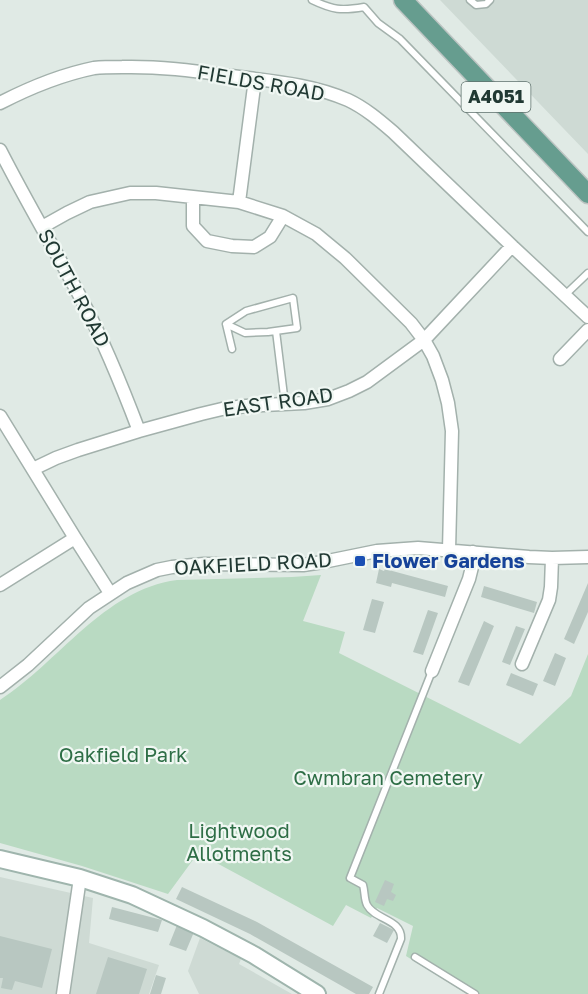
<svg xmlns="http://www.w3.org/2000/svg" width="588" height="994" viewBox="0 0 588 994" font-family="'Golos Text',sans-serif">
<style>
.built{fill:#cedad4}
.green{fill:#b9dac2}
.building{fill:#b8c7c1}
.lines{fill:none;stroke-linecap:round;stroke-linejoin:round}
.lane-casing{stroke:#a3b1ac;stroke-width:9}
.street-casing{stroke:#a3b1ac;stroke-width:15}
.secondary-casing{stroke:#9fb5ad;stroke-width:20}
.primary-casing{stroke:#bcc4c2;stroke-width:21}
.lane{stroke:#fff;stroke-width:6}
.street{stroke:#fff;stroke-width:12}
.secondary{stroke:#fff;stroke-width:16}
.primary{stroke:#669d8f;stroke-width:18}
.transit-dot{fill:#1a4fb4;stroke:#f0f7f3;stroke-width:2}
.labels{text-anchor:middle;stroke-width:4.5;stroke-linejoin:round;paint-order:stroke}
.shield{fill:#f0f7f3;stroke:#5f726d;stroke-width:1.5}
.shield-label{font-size:18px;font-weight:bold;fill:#213933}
.street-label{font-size:20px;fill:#213933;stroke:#f0f7f3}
.transit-label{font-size:20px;font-weight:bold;fill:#164399;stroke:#f0f7f3;text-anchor:start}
.park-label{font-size:20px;fill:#2e6e46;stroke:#f0f7f3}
</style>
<rect width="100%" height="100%" fill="#e0eae5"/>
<!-- built -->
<path class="built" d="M440,0H588V154Z
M0,877L93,898L89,943L159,965L149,994H0Z
M200,938L241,959L239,964L292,994H199L188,971Z"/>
<!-- green -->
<path class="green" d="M321,575L303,621L345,632L339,653L520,744L571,696L588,654V994H467L406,956L413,926L377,908L371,918L346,905L333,926L198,853L168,894L82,866L0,843V700C59,662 103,590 177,580L292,577Z"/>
<!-- building -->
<path class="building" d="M379,569L384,571L385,569L448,586L445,597L392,583L391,587L376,583Z
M588,583V612L574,644L564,639Z
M484,586L537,602L534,613L481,597Z
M372,599L384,602L375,633L363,630Z
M428,610L438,613L423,655L413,652Z
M484,621L494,626L469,686L458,682Z
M516,626L525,629L510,665L502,662Z
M555,653L566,658L555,686L543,681Z
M511,673L538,684L533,696L506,685Z
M385,880L394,884L391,892L396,895L393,901L387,899L384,906L375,902Z
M182,887L257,922L373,987L369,994H356L250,934L176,899Z
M112,907L162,920L158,932L109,919Z
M380,923L394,930L387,943L373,936Z
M177,925L194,932L186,951L169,945Z
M0,936L52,949L42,988L15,981L12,990L1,988L3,978H0Z
M108,957L147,969L139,994H96Z
M156,975L166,978L161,994H150Z"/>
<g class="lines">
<!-- lane casing -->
<g class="lane-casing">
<path id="lane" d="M312,0C333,10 341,11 364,7L378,23L400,39L588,232
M470,0L476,5L486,4L490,0
M565,295L588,273
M226,324L245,333L268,332L297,328L293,298L246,311L226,324L232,349
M276,331L285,404
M415,957L475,994
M379,994L401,939C402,919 375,920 367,905C364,899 365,892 363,885L350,878L432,671"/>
</g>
<!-- street casing -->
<g class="street-casing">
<path id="street" d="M0,103C31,87 60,75 94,68C103,67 113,67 122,67C159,66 195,71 232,76C270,81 312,84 348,100C365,108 379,120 393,132L512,246L588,317
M0,150C26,201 55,250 82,300C104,342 122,386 139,431
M193,197V226L207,241L232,246L254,247L270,237L283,216
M239,202L255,79
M42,227L67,213L90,202L130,193H156L239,202L283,216L316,234L345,258L411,323L424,340L433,356L442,380L448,403L452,431L449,550
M560,359L588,330
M0,416L75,538L110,593
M33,469L56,458L78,450L139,431L201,414L222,409L246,406L304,403L328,399L349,391L367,382L424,340L512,246
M0,585L75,538
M522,664L549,600L551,587L552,558
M432,671L469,579L472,567L473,552
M0,687L28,665L89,608L127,583L157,570L172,567L204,564L303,565L323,562L377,551L418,548L529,557L552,558L588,557
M63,994L80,878"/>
</g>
<!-- secondary casing -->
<g class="secondary-casing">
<path id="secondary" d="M0,859L80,878L132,895L203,928L254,955L317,994"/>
</g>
<!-- primary casing -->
<g class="primary-casing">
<path id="primary" d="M403,0L588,194"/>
</g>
<!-- lane -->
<use href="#lane" class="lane"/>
<!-- street -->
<use href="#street" class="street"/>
<!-- secondary -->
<use href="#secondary" class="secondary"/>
<!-- primary -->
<use href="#primary" class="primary"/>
</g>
<!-- markers -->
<rect class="transit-dot" x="354" y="555" width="12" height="12" rx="3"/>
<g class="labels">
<!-- shield labels -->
<rect class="shield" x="461.5" y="82" width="69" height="30" rx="4.5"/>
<g class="shield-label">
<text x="496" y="103">A4051</text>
</g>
<!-- street labels -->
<g class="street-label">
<text transform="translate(261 83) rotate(10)" y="7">FIELDS ROAD</text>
<text transform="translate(74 288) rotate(62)" y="7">SOUTH ROAD</text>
<text transform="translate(278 402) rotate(-8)" y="7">EAST ROAD</text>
<text transform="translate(253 564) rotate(-3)" y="7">OAKFIELD ROAD</text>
</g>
<!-- transit labels -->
<g class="transit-label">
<text x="372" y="568">Flower Gardens</text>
</g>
<!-- park labels -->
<g class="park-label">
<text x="123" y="762">Oakfield Park</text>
<text x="388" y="785">Cwmbran Cemetery</text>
<text x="239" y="838">Lightwood<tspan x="239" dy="23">Allotments</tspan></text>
</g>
</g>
</svg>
